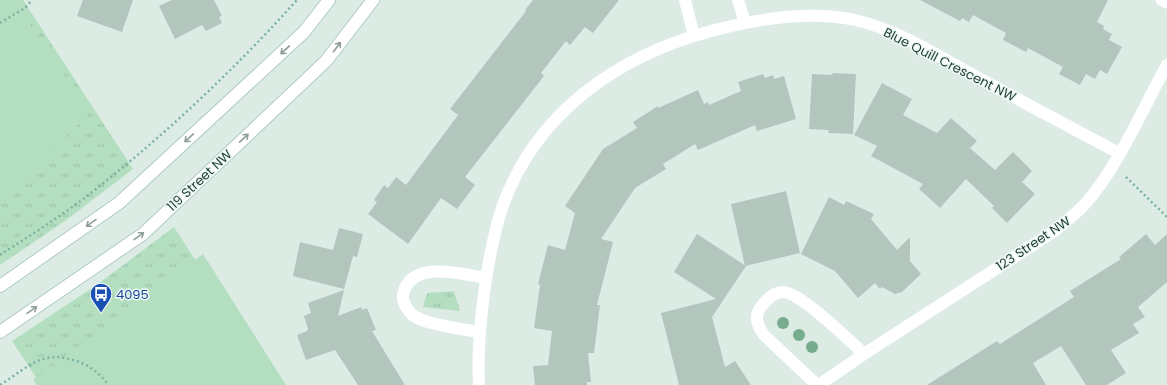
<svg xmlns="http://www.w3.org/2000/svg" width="1167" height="385" viewBox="0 0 1167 385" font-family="Poppins,sans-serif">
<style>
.grass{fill:url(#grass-tufts)}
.park{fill:#b3dfc0}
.building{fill:#b2c6be}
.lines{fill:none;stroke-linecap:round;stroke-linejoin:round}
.secondary-casing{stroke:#afccc2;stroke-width:14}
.path{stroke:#7ab3a2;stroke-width:2.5;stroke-dasharray:2 3;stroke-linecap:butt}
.lane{stroke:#fff;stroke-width:11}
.street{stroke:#fff;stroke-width:12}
.secondary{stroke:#fff;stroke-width:12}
.tree{fill:#77ac8e}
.oneway{stroke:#8e9e9a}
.labels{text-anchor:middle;stroke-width:3;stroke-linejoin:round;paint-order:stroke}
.street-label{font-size:13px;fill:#1d3c35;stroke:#eef8f3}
.transit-label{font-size:13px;fill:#164399;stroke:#eef8f3;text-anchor:start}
</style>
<defs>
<pattern id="grass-tufts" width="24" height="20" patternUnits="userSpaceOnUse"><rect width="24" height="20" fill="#b3dfc0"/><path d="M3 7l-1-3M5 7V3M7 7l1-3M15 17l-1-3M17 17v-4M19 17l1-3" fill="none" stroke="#9ac0a6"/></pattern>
</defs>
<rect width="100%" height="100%" fill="#ddebe5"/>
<!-- grass -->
<path class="grass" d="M0,0H23L133,169L65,221L0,265Z
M174,227L276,385H41L12,341L98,284Z
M454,291L460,311L423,307L427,293Z"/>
<!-- park -->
<path class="park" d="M0,0H14L89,114L0,199Z
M203,254L286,385H37L33,380Z"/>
<!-- building -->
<path class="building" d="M83,0H133L122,32L77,16Z
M172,0H214L222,16L219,17L222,23L206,31L202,25L175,39L159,6Z
M533,0H619L593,33L585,27L570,45L566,41L541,73L544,76L465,177L475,185L457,209L441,198L408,244L368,214L377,202L374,200L384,185L388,188L396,177L406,185L458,115L450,109L526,11L525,10Z
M920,0H1108L1097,22L1104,26L1103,29L1112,34L1109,40L1122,47L1107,74L1100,70L1095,79L1086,74L1080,85L1059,74L1063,67L1028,48L1026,52L1003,40L1006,33L973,15L969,22L962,18L960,21Z
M832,73L856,74L853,134L828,133L829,130L809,129L812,74L833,75Z
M763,74L765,78L773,75L774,79L784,76L796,119L757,131L755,125L698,150L695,144L663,164L666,169L635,188L601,239L613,242L597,305H600L594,353H588L591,382H587V385H535L533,366L548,365L552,331L534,328L540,285L538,284L548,245L565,250L575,213L565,206L603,149L637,128L633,122L658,106V108L698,90L704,104L708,102L709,105L741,91L738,82Z
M882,83L912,99L903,115L937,133L951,118L977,141L970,148L995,170L1013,152L1032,171L1022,182L1035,194L1007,223L992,208L994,206L966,179L940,208L919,189L923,184L871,156L877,146L854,135Z
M786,191L800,253L745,266L731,204Z
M829,197L844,205L846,201L874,214L871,219L897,250L910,237V261L921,274L902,292L895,294L882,287L880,289L875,283L858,298L835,271L801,254Z
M339,228L363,234L357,257L353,256L344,289L293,276L300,242L333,250Z
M697,234L746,266L712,317L725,367L735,361L751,385H679L661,313L716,299L674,272Z
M1146,234L1155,245L1167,234V282L1138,307L1145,317L1133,324L1139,333L1111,350L1126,373L1107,385H1086L1061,346L1033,363L1046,385H927L997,341L1000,344L1074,297L1070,291L1121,259L1119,257Z
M344,290L338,316L361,307L362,310L367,308L376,330L372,331L405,385H358L335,350L306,360L297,335L307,331L308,329L304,316L311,313L308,303Z"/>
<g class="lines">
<!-- secondary casing -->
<g class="secondary-casing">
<path id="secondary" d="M0,286L119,203L304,32L329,0
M0,332L143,234L326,61L373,0"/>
</g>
<!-- path -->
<path class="path" d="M0,23L25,8L32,0
M1126,177L1167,217
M0,255C29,236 60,217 87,196C163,137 233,71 297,0
M0,385C29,367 42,348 79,362C90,366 102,375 108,385"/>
<!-- lane -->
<path class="lane" d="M1161,0L1167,3"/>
<!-- street -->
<path class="street" d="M685,0L694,36
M738,0L745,22
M479,332C463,329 427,325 414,316C408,312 402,302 403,295C410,259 461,274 486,278
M479,385C477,354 480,325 484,294C488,264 493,234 503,205C537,112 618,56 711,31C756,19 808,10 855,20C895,29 931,52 966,71C1017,99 1068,126 1119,153
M817,385L764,335C758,326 753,317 761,307C766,300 773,292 783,292C800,292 850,341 864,354
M819,385L864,354L1053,232C1064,223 1076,214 1085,204C1118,167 1143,108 1167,65"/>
<!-- secondary -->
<use href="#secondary" class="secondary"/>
</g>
<!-- trees -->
<g class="tree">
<circle cx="783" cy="323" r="6"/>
<circle cx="799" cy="335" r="6"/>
<circle cx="812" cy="347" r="6"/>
</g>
<!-- one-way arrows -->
<defs><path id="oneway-shaft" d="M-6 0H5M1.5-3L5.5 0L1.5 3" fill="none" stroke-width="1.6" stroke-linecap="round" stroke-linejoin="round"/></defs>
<g class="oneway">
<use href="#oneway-shaft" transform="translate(337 47) rotate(-53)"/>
<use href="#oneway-shaft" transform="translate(285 50) rotate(137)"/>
<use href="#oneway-shaft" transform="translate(189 138) rotate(137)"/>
<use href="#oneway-shaft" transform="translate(244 138) rotate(-43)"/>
<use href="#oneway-shaft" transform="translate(91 223) rotate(145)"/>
<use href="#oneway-shaft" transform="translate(139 236) rotate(-36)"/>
<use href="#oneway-shaft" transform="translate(32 310) rotate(-35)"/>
</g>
<!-- icons -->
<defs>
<g id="bus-pin" transform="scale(1.15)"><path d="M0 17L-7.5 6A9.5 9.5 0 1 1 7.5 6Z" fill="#1a4fb4" stroke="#eef8f3"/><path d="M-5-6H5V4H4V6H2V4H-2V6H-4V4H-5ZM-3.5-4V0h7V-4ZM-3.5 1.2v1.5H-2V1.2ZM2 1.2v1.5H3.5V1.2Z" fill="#fff"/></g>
</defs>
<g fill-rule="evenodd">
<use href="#bus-pin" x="101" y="294"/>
</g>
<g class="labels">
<!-- street labels -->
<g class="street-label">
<text transform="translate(950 64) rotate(27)" y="5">Blue Quill Crescent NW</text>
<text transform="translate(199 180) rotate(-43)" y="5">119 Street NW</text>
<text transform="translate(1033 243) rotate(-34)" y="5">123 Street NW</text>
</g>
<!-- transit labels -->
<g class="transit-label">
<text x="116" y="299">4095</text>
</g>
</g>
</svg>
